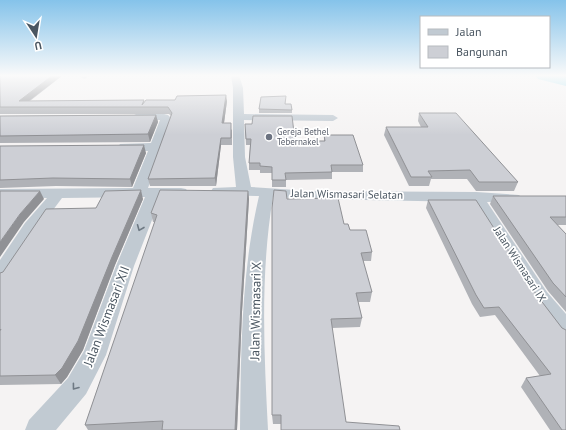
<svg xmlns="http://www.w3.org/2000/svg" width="566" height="430" viewBox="0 0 566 430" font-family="'PT Sans',sans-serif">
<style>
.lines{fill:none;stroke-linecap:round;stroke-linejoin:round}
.river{fill:#90daee;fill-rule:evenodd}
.street{fill:#c1cad2;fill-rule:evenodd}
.wall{fill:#b0b2b7}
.shaded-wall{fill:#909195}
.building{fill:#cdcfd5;stroke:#909195}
.oneway{stroke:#6e7983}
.worship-dot{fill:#6b7280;stroke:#fff;stroke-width:1.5}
.labels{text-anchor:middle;stroke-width:3.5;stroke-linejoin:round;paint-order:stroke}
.far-worship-label{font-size:9px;fill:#5b616d;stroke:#fff;text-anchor:start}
.street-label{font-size:11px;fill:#4a5661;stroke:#fff}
.near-street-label{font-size:13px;fill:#4a5661;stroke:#fff}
</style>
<rect width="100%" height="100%" fill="#f5f3f3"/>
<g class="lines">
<!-- river -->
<path class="river" d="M535,75H566V86L538,79Z"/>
<!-- street -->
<path class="street" d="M81,75H89V76L85,79L82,78Z
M231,75H239L243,88L244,114L333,115L338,118L333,121L244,120L245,157L251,187L311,191L476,192L519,195L522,198L519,201L487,202L547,292L566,314V339L558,336L533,302L471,202L311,199L273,197C260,275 264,352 268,430H240C241,351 241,273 259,196L218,195L213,194L211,191L213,188L236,187L233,157V88Z
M136,114H164L168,115L172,119L148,188H181L186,189L188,192L186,195L161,197L134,266L106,355L86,394L56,430H25L29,420L68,378L84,351L116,266L145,197L62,198L38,230L7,280L0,282V260L25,223L47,198L0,197V189L133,188L148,151L120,150L118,147L120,144L151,143L160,120L132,119L131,117Z"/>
</g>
<!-- wall -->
<path class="wall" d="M0,75H63L30,101L144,102L227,101L224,123L232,130V145H221L216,186H150L148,179L171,116L169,114H0Z
M285,104L292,110V113H259V109Z
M419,113L518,182L514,191H476L467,179H431L429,186H409L384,135L386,127H421L418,121Z
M156,115L158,122L150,142L0,143V116Z
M245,124L295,141H324V135L363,165V172H332V179L286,180V187H272V173H260V170H249V163L250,145H246Z
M0,146L146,153L132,187L56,186L0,188Z
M248,191L249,199L242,312L237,430H88L85,425L155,222H153L151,213Z
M493,196H566V225H557L566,234V312L548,291L490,204Z
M143,199L115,265L83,350L67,377L61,384L0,385V273L3,272L96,208Z
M287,199L344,224L372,252L371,261H363L372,292L370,302H358L362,318L360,327L332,328L281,424H273L272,415Z
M428,200L536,294L562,328L566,430H550L521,387L526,378L540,376L495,315L480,317L472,304L426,208Z"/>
<!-- shaded-wall -->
<path class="shaded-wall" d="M53,75H63L21,107L19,101Z
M226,95L227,101L223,130L222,123Z
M156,115L158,122L150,142L148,134Z
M221,138V145L216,186L215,178Z
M144,145L146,153L132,187L130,179Z
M141,190L143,199L115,265L83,350L67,377L61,384L55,375L112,257Z
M40,191L44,199L24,222L0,257V242L20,214Z
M248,191L249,199L242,312L237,430H235L241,303Z"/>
<!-- building -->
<path class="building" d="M0,75H53L19,101L144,100L142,105L146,100H175L177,96L226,95L222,123H231V138H221L215,178L148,179L172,113L168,107H0Z
M286,96L285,104H291L292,110L259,109L261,97Z
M419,113H456L518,182H479L470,170L428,171L432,177H411L386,127H428Z
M156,115L148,134L0,136V116Z
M253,116H292L295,141H325L324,135H353L363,165H331L332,172L285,173L286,180H272V167L260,166V163H249L251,139H246L245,124H252Z
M144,145L130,179L53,178L0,180V146Z
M141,190L112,257L78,341L62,368L55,375L0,376V331L1,329L0,330V273L3,272L46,209L96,208L105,191Z
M160,190L248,191L241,303L235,430H162L163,421L85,425L157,215L151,213Z
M274,190L286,191L287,199L338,198L344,224H348L350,230H366L372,252L361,253L372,292L356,293L362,318L331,319L346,422L399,426L400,430H281V415H272V208Z
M0,191H40L20,214L0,242Z
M493,196H566V217H550L566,234V297L553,283Z
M428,200H476L536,294L562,328L566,330V430H562L526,378L551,374L499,307L484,308L476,295Z"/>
<!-- one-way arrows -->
<defs><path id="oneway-chevron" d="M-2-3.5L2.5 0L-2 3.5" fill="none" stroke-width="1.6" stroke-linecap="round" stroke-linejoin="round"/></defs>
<g class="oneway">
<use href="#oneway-chevron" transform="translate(140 228) rotate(112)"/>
<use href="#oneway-chevron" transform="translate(75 387) rotate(127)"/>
</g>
<!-- sky -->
<linearGradient id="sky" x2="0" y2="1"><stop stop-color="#85c3ea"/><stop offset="0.56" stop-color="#fafafa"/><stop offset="1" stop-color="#fafafa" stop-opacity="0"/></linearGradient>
<rect width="566" height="135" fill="url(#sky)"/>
<!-- markers -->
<circle class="worship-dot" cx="269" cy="137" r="4"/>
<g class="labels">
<!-- far-worship labels -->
<g class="far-worship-label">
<text x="277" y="135">Gereja Bethel<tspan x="277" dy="10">Tebernakel</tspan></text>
</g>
<!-- street labels -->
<g class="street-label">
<text transform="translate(347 194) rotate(1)" y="4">Jalan Wismasari Selatan</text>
<text transform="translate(520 264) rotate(57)" y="4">Jalan Wismasari IX</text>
</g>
<!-- near-street labels -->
<g class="near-street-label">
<text transform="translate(255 311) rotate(-89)" y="5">Jalan Wismasari X</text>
<text transform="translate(106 316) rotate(-69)" y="5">Jalan Wismasari XII</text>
</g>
</g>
<!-- legend -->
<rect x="420" y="16" width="130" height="52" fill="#ffffff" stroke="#b7bbc0"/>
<rect x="428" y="29" width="20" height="6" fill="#c1cad2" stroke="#b7bbc0"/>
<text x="456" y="36" font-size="12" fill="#4a5661">Jalan</text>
<rect x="428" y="46" width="20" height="12" fill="#cdcfd5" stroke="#b7bbc0"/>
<text x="456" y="56" font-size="12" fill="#4a5661">Bangunan</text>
<!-- north arrow -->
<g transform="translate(36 36) rotate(168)" stroke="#ffffff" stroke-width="3" paint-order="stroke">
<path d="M0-3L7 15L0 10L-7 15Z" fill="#4a5661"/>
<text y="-6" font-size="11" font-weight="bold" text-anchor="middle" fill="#4a5661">U</text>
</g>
</svg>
